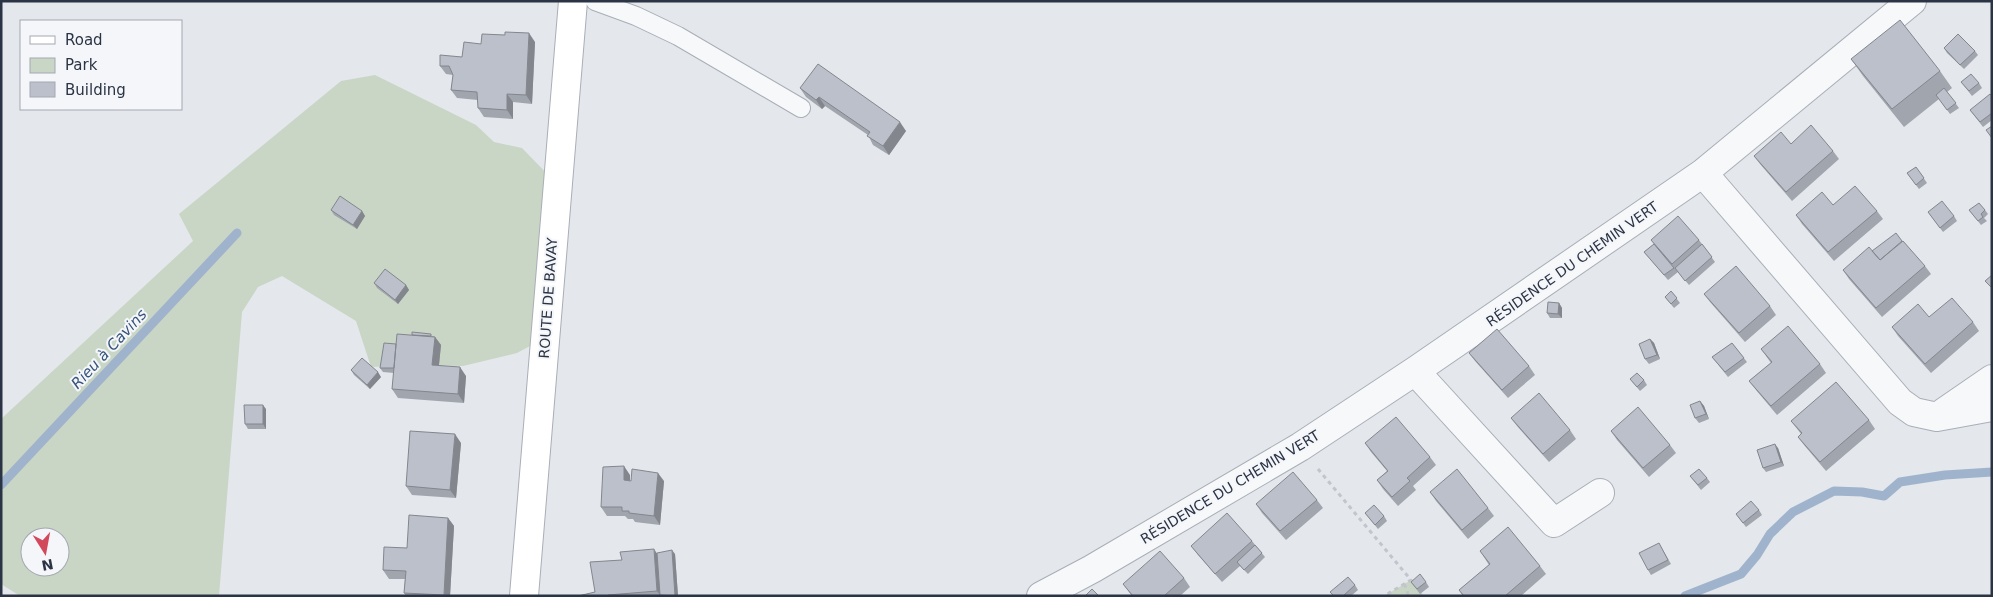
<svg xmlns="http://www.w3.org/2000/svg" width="1993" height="597" viewBox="0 0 1993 597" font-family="'DejaVu Sans',sans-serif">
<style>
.green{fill:#c9d6c5;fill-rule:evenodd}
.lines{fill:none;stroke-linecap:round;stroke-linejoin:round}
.stream{stroke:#9fb4cc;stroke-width:9}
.service-casing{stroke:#a9aeb7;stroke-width:20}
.minor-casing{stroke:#a9aeb7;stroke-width:30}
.secondary-casing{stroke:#a9aeb7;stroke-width:30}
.path{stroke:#c2c5cb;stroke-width:3;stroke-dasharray:4 4;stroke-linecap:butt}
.service{stroke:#f7f8fa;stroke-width:18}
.minor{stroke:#f7f8fa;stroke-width:28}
.secondary{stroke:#fff;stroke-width:28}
.wall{fill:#a1a5ae}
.shaded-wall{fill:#83868d}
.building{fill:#bbc0ca;stroke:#83868d}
.labels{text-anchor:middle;stroke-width:4;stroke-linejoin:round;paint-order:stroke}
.street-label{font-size:14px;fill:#2b3445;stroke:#f4f6f9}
.water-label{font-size:15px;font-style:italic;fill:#34527a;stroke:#f4f6f9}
</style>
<rect width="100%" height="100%" fill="#e4e7ec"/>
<!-- green -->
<path class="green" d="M375,75L476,125L494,142L522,148L557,184L545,338L517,353L463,366L414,365L371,367L356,321L282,276L258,287L242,312L219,596H20L1,584V419L193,241L179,214L341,81ZM30,537H60V567H30Z
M1411,580L1424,596H1384Z"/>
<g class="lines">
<!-- stream -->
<path class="stream" d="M1,485L237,233
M1685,596L1741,574L1757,555L1770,534L1793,512L1834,491L1862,492L1884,496L1900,482L1945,475L1992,472"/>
<!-- service casing -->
<g class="service-casing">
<path id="service" d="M595,1L636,16L678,36L801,108"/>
</g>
<!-- minor casing -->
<g class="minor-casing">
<path id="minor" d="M1703,173L1900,402L1914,412L1937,417L1992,407
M1415,371L1554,523L1600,493
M1944,412L1992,379
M1041,596L1092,569L1300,447L1415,371L1703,173L1912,1"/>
</g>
<!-- secondary casing -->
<g class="secondary-casing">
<path id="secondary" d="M524,596L573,1"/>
</g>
<!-- path -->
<path class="path" d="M1318,469L1411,580L1384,596
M1404,584L1407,589L1408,596"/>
<!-- service -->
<use href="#service" class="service"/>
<!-- minor -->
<use href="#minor" class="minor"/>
<!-- secondary -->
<use href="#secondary" class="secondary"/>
</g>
<!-- wall -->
<path class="wall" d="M535,42L532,104L513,102V119L484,117L478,108V100L457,98L451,90L453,75L446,74L440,66L462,57L481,44Z
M1944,48L1975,51L1978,55L1964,69L1947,53Z
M1851,59L1940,71L1952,88L1947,92L1959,108L1950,114L1939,99L1904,127L1863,76Z
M1961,82L1979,83L1982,88L1972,96Z
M800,88L906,131L889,155L873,145L868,135L825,106L822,109L806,97Z
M1992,96V120L1983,127L1970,110Z
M1791,144L1833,151L1839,159L1792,201L1760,164L1754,156Z
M1916,167L1927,183L1919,189L1907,173Z
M1833,205L1877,211L1883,219L1834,261L1802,224L1796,215Z
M331,210L362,211L365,216L357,229L334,215Z
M1969,210H1985L1988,214L1984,218L1987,221L1981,225Z
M1928,212L1954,216L1957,221L1943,232Z
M1651,240H1699L1715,262L1689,285L1678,272L1668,280L1644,252L1654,244Z
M1872,251L1925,266L1931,274L1882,317L1849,279L1843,270Z
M374,283L406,285L409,290L398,304L377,288Z
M1671,291L1680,303L1674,308L1665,297Z
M1704,294L1770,306L1776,315L1745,342L1710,302Z
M1559,303L1562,308V318H1550L1547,313Z
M1929,317L1973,322L1979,331L1931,373L1898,336L1892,327Z
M433,336L435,337L441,345L439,365L466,376L464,403L398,398L392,389L394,373L383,372L380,368L396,344Z
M1650,339L1654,343L1660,359L1649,364L1645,359Z
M1732,343L1747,362L1728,377L1712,357Z
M1761,349L1820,364L1826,373L1777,415L1756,390L1749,381L1771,363Z
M1469,353L1529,366L1535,375L1508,398L1475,361Z
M351,370L381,377L370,389L354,375Z
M1630,379L1644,380L1647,385L1640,391Z
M1700,401L1704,406L1709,419L1699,423L1695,418Z
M266,409V429H248L245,424Z
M1511,418L1570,430L1576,439L1549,462L1517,426Z
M1869,420L1875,429L1826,471L1804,445L1798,437L1801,434L1791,421Z
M1611,431L1670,445L1676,453L1649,477L1617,440Z
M461,443L456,498L412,495L406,486Z
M1365,443L1430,457L1436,465L1413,486L1416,490L1398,506L1383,489L1377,480L1387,471L1371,452Z
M1778,448L1784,466L1766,472L1763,468Z
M630,475V481H664L660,525L635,522L633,519H628L625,516H607L601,507Z
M1690,476L1707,478L1710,482L1701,490Z
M1430,492L1488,508L1494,516L1468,539L1436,501Z
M1317,500L1323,508L1286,540L1262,513L1256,504Z
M1759,510L1762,515L1746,527L1736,514Z
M1365,513L1384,516L1387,521L1378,529Z
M448,518L454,526L450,596H406L404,593L405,579H389L383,570L407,548Z
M1252,541L1265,557L1248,574L1240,566L1222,582L1198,555L1191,546Z
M1659,543L1671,564L1651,575L1648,570Z
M1480,551L1540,566L1546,574L1521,596H1463L1459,590L1489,565Z
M657,553L675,554L678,596H578L595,592L622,560Z
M1184,578L1190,587L1180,596H1132L1123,584Z
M1411,582H1426L1429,587L1420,594Z
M1355,585L1358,590L1351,596H1333L1330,592Z"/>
<!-- shaded-wall -->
<path class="shaded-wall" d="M529,33L535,42L532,104L526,95Z
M507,94L513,102V119L507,110Z
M819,97L825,106L822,109L816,100Z
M900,122L906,131L889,155L883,146Z
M362,211L365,216L357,229L353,225Z
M406,285L409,290L398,304L395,300Z
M1559,303L1562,308V318L1558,314Z
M435,337L441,345L438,374L432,365Z
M1650,339L1654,343L1660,359L1657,355Z
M460,367L466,376L464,403L458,394Z
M378,372L381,377L370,389L367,385Z
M1700,401L1704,406L1709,419L1706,414Z
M263,405L266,409V429L263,424Z
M455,434L461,443L456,498L450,490Z
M1775,444L1778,448L1784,466L1781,462Z
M624,466L630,475V489L624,480Z
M658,473L664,481L660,525L654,516Z
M448,518L454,526L450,596H444Z
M654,549L660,558V595L657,591Z
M672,550L675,554L678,596H675Z"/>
<!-- building -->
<path class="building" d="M1900,20L1940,71L1892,109L1851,59Z
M505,32L529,33L526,95L507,94V110L478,108L477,92L451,90L453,75L449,66H440V55L462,57L464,42L481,44L482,34L505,35Z
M1958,34L1975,51L1960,65L1944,48Z
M818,64L900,122L883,146L867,136L870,132L819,97L816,100L800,88Z
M1971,74L1979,83L1969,91L1961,82Z
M1944,88L1956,103L1947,110L1936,95Z
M1990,94L1992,96V113L1980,122L1970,110Z
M1811,125L1833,151L1786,192L1754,156L1781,132L1791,144Z
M1992,126V138L1986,130Z
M1916,167L1924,178L1916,185L1907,173Z
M1855,186L1877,211L1828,252L1796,215L1822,192L1833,205Z
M340,196L362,211L353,225L331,210Z
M1942,201L1954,216L1940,228L1928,212Z
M1979,203L1985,210L1981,214L1983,217L1978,221L1969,210Z
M1678,216L1699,240L1672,264L1651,240Z
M1896,233L1902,241L1880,260L1872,251Z
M1903,241L1925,266L1876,308L1843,270L1869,247L1880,260Z
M1654,244L1674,268L1664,275L1644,252Z
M1702,244L1712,257L1685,281L1675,268Z
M1736,266L1770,306L1739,333L1704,294Z
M385,269L406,285L395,300L374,283Z
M1992,275V288L1985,281Z
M1671,291L1677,298L1671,304L1665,297Z
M1952,298L1973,322L1925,364L1892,327L1918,304L1929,317Z
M1548,302L1559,303L1558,314L1547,313Z
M1788,326L1820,364L1771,406L1749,381L1772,362L1761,349Z
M1497,329L1529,366L1502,390L1469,353Z
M412,332L431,334V336L412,335Z
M397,334L435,337L432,365L460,367L458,394L392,389Z
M1650,339L1657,355L1645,359L1639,344Z
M384,343L396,344L394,368H380Z
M1732,343L1744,358L1725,372L1712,357Z
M362,358L378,372L367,385L351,370Z
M1637,373L1644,380L1637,387L1630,379Z
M1836,382L1869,420L1820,462L1798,437L1802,433L1791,421Z
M1539,393L1570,430L1543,454L1511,418Z
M1700,401L1706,414L1695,418L1690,405Z
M244,405H263V424H245Z
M1638,407L1670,445L1643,468L1611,431Z
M1396,417L1430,457L1407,478L1410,481L1392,497L1377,480L1388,471L1365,443Z
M410,431L455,434L450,490L406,486Z
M1775,444L1781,462L1763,468L1757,450Z
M624,466V480L631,481L632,469L658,473L654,516L629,513V511H622V507H601L603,467Z
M1457,469L1488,508L1462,530L1430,492Z
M1699,469L1707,478L1698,485L1690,476Z
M1293,472L1317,500L1280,531L1256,504Z
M1751,501L1759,510L1743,523L1736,514Z
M1374,505L1384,516L1375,525L1365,513Z
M1227,513L1252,541L1215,574L1191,546Z
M409,515L448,518L444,595L404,593L406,571L383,570L384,547L407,548Z
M1508,527L1540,566L1505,596H1464L1459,590L1490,564L1480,551Z
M1659,543L1668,560L1648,570L1639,553Z
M1255,545L1262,553L1244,570L1237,562Z
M654,549L657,591L608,595V596H578L595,592L590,562L622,560L620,552Z
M672,550L675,596L660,595L657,553Z
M1160,551L1184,578L1164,596H1133L1123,584Z
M1420,574L1426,582L1417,589L1411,582Z
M1348,577L1355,585L1343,596H1334L1330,592Z
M1092,589L1099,596H1085Z"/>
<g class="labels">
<!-- street labels -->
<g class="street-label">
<text transform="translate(1572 264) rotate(-35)" y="5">RÉSIDENCE DU CHEMIN VERT</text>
<text transform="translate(548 298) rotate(-86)" y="5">ROUTE DE BAVAY</text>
<text transform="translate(1230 487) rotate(-31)" y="5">RÉSIDENCE DU CHEMIN VERT</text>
</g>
<!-- water labels -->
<g class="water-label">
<text transform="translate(109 349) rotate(-47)" y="5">Rieu à Cavins</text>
</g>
</g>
<!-- border -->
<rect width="1993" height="597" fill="none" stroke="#2b3445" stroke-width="5"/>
<!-- legend -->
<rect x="20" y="20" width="162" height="90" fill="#f4f6f9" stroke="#a4a8b1"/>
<rect x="30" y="36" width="25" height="8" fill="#ffffff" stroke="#a4a8b1"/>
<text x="65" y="45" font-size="15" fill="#2b3445">Road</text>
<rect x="30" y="58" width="25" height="15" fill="#c9d6c5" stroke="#a4a8b1"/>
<text x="65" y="70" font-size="15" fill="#2b3445">Park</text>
<rect x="30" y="82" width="25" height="15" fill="#bbc0ca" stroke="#a4a8b1"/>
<text x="65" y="95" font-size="15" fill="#2b3445">Building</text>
<!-- north arrow -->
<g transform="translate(45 552) rotate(169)"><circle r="24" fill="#f4f6f9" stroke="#a4a8b1"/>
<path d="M0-4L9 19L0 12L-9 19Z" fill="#d1495b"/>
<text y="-8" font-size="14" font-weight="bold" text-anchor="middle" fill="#2b3445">N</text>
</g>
</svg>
